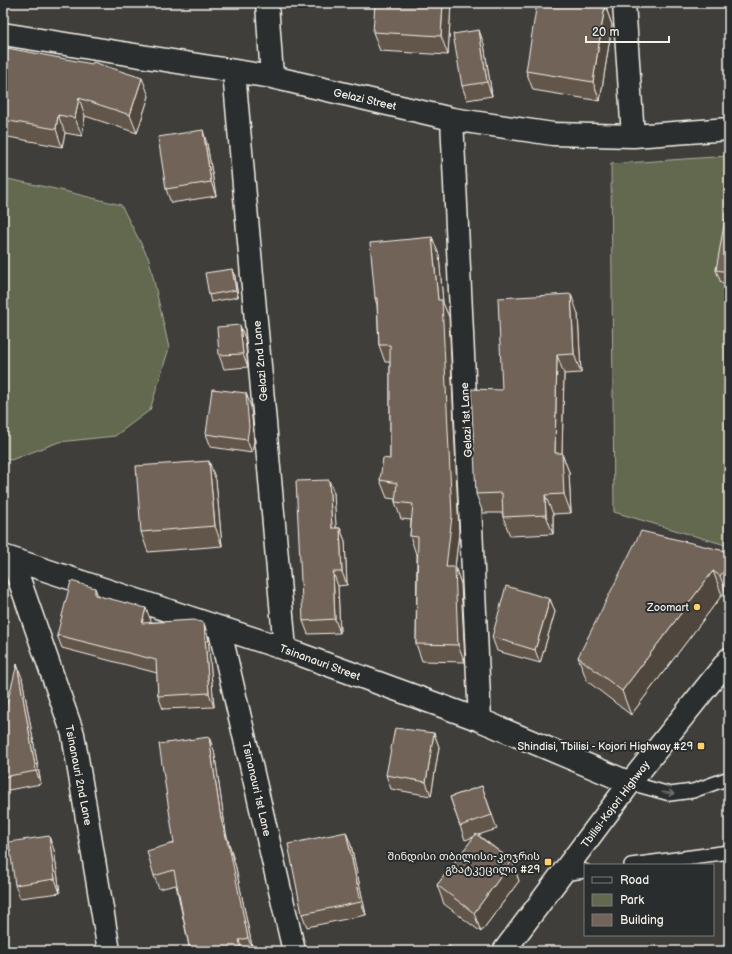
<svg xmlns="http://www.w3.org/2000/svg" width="732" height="954" viewBox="0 0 732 954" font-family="'Balsamiq Sans','Noto Sans Georgian',sans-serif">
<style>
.green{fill:#63694f;stroke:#acad9c}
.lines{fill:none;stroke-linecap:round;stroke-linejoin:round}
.lane-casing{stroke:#f4f1e8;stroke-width:16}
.street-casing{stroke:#f4f1e8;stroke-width:25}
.secondary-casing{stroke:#f4f1e8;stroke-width:25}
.lane{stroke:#2a2d2e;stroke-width:13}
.street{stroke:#2a2d2e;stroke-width:22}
.secondary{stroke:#2a2d2e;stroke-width:22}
.wall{fill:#62564c;stroke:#f4f1e8}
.shaded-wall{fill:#50463e;stroke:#f4f1e8}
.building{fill:#726458;stroke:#f4f1e8}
.oneway{stroke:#71726f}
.poi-dot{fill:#ffd166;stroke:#2a2d2e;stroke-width:1.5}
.labels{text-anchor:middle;stroke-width:4;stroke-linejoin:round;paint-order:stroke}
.street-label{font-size:11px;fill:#f4f1e8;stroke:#2a2d2e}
.poi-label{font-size:11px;fill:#f4f1e8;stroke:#2a2d2e;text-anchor:end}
</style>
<rect width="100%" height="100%" fill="#403e3b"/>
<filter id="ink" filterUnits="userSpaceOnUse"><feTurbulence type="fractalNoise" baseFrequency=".025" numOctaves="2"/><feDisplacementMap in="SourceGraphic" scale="8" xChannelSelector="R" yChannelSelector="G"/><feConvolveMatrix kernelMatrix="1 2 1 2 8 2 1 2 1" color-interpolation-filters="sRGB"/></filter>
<g filter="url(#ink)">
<!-- green -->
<path class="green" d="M729,156V546L614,512L611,164Z
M3,178L60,190L121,205L149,259L169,348L150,410L115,436L59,442L11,460L3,458Z"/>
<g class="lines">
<!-- lane casing -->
<g class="lane-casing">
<path id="lane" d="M630,783L670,794L693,791L729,778
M631,865L729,852
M562,874L585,871"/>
</g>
<!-- street casing -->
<g class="street-casing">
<path id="street" d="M267,3L272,77
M624,3L633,136
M3,34L272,77L452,119L553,134L633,136L729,129
M234,72L285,649
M452,119L480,720
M3,556L285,649L480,720L630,783
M12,559L73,734L109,951
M219,627L294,951"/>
</g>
<!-- secondary casing -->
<g class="secondary-casing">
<path id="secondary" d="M504,951L630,783L729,659"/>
</g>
<!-- lane -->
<use href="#lane" class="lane"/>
<!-- street -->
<use href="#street" class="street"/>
<!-- secondary -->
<use href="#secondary" class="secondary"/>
</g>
<!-- wall -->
<path class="wall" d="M46,3H99V7L47,6Z
M451,3L448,55L380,51L373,32Z
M605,5L612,25L600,101L533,90L526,71Z
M484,44L492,96L467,100L462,86Z
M3,69L149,96L137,133L85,116L82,136L65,133L62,147L3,136Z
M207,144L216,196L171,203L166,189Z
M729,219V285L721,283L716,270Z
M432,237L439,255L443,303L449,317L459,533L455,567L461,584L465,662L422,661L416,644L417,554H416L410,536L411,520L401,519L395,502V499L387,498L380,480L390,459V362H385L379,345L377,305L375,298Z
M232,269L235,276L238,297L211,302L209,295Z
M578,314L581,373L564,374L562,454L569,472L571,513L553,514V534L510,536L503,517V513H483L476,494Z
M245,339L248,367L224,369L219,355Z
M246,393L251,407L254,441L252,453L211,447L206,434Z
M216,480L222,546L148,552L141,532Z
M334,493L336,528H340L345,541L347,585L338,586L340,633L308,634L303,621Z
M729,552V600L722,595L631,715L587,681L578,657Z
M98,596L151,621V622L204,623L208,637L214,707L163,709L158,696L157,673L62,648L57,635Z
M550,599L555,612L540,663L497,651L492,637Z
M22,678L41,784L3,791V720Z
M434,733L439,747L431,796L391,789L386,775Z
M214,750L226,833L236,868L253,951H190L176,885L159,889L154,876L174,843Z
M482,786L497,829L478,835L512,861L519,881L481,932L444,904L437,885L474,837L465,840L450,797Z
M351,845L366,915L307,927L302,914Z
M54,850L60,893L20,898L15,885Z"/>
<!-- shaded-wall -->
<path class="shaded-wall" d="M443,3H451L448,55L441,36Z
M605,5L612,25L600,101L593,82Z
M479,30L484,44L492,96L487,82Z
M142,78L149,96L137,133L130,115Z
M79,98L85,116L82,136L75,118Z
M58,115L65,133L62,147L56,129Z
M203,130L207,144L216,196L211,182Z
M432,237L439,255L443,303L449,317L459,533L455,567L461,584L465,662L458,645L446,567L438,300Z
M232,269L235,276L238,297L236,290Z
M571,294L578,314L581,373L574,354Z
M240,325L245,339L248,367L243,354Z
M557,355L564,374L562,454L569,472L571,513L564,494L555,453Z
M246,393L251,407L254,441L252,453L247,440Z
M209,461L216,480L222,546L215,526Z
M329,480L334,493L337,542L332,528Z
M545,495L553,514V534L546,515Z
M340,528L345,541L347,585L342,572Z
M729,564V600L720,576Z
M713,571L722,595L631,715L622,691Z
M333,572L338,586L340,633L335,619Z
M95,588L100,601L95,595Z
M550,599L555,612L540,663L535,650Z
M146,608L151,621L147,636L142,623Z
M204,623L208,637L214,707L209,693Z
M17,664L22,678L41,784L36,771Z
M434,733L439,747L431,796L426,782Z
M209,737L214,750L226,833L236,868L253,951L248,938L221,819Z
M346,832L351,845L366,915L361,902Z
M49,836L54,850L60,893L55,879Z
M512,861L519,881L481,932L474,913Z"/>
<!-- building -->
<path class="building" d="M375,3H443L441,36L373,32Z
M537,3H592L605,5L593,82L526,71Z
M479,30L487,82L462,86L453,34Z
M7,48L92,64L93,62L142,78L130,115L79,98L75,118L58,115L56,129L3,120V69Z
M203,130L211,182L166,189L158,137Z
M725,219H729V272L716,270Z
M432,237L438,300H442L452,516L446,567H455L458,645L416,644L418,537L410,536L413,504L395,502L397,483L380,480L383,458L390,459V345H379L377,298H375L370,243Z
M232,269L236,290L209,295L205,273Z
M571,294L574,354L557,355L555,453H562L564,494L545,495L546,515L503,517L502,493L476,494L471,389L502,390L498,298Z
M240,325L243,354L219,355L217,327Z
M212,389L246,393L249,427L247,440L206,434Z
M209,461L215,526L141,532L136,466Z
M329,480L332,528H340L342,572H333L335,619L303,621L296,481Z
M641,531L729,552V564L720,576L713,571L622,691L578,657Z
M71,581L95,588V595L146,608L142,623L194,620L204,623L209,693L158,696L156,660L57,635Z
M506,586L550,599L535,650L492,637Z
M17,664L36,771L3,777V720Z
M395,728L434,733L426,782L386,775Z
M209,737L221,819L231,855L248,938L239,940L242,951H190L174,870L154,876L147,851L174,843L159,744Z
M482,786L492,815L460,826L450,797Z
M346,832L361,902L302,914L288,844Z
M476,834L512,861L474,913L437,885Z
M49,836L55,879L15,885L9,842Z
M448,945L455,951H444Z"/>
<!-- one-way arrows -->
<defs><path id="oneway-shaft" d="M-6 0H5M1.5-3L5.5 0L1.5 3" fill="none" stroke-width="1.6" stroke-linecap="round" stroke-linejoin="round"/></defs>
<use class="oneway" href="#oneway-shaft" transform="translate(668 793) rotate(7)"/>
</g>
<!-- markers -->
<g class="poi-dot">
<circle cx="697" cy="607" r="4"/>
<rect x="697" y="742" width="8" height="8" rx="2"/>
<rect x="544" y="858" width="8" height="8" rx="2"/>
</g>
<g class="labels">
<!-- street labels -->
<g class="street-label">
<text transform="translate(365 99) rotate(13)" y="4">Gelazi Street</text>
<text transform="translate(260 361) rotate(-95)" y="4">Gelazi 2nd Lane</text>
<text transform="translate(466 420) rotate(-93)" y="4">Gelazi 1st Lane</text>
<text transform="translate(320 662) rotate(20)" y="4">Tsinanauri Street</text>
<text transform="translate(79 775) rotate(79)" y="4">Tsinanauri 2nd Lane</text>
<text transform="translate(257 789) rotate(77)" y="4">Tsinanauri 1st Lane</text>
<text transform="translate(615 804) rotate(-53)" y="4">Tbilisi-Kojori Highway</text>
</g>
<!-- poi labels -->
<g class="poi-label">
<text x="689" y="611">Zoomart</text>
<text x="693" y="750">Shindisi, Tbilisi - Kojori Highway #29</text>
<text x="540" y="860">შინდისი თბილისი-კოჯრის<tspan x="540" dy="13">გზატკეცილი #29</tspan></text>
</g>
</g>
<!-- margin -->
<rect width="732" height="954" fill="none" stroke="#2a2d2e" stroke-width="16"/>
<rect x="8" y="8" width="716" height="938" fill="none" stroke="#f4f1e8" stroke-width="1.5" filter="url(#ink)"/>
<!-- legend -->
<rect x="584" y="864" width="130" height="72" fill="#2a2d2e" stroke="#7b7b78"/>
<rect x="592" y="877" width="20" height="6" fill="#2a2d2e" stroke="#7b7b78"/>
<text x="620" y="884" font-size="12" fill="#f4f1e8">Road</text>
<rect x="592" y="894" width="20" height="12" fill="#63694f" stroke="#7b7b78"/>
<text x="620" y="904" font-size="12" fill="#f4f1e8">Park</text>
<rect x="592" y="914" width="20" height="12" fill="#726458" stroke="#7b7b78"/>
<text x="620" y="924" font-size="12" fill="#f4f1e8">Building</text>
<!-- scale -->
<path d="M586 36v6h83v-6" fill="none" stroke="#f4f1e8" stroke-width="2"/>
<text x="592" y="36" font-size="12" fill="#f4f1e8" stroke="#2a2d2e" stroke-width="3" paint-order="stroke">20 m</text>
</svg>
